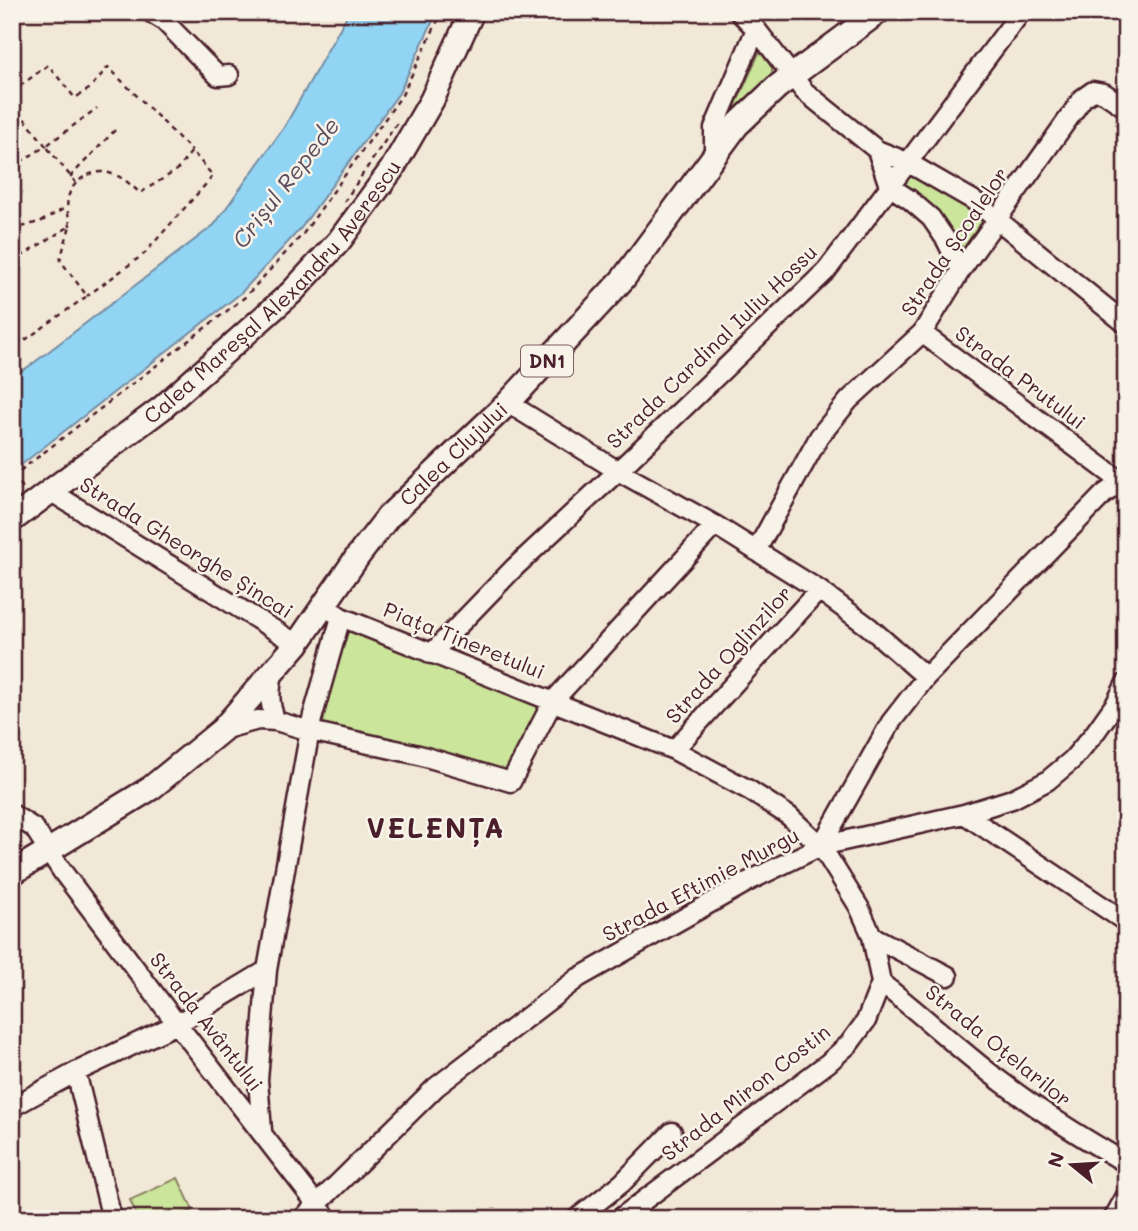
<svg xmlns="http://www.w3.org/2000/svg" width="1138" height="1231" viewBox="0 0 1138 1231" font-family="Mali,sans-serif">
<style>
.green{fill:#cbe59b;stroke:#8a8263;stroke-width:2}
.water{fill:#91d4f3;stroke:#758ca3;stroke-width:2}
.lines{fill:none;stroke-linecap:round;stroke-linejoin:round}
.minor-casing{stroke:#4a1f2b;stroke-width:23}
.major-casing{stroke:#4a1f2b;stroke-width:28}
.path{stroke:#4a1f2b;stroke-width:2.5;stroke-dasharray:5 5;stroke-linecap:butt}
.minor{stroke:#f7f3e8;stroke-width:18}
.major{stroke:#f7f3e8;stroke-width:23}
.labels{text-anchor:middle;stroke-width:5;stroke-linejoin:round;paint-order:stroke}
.shield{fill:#f7f3e8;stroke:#7e5f64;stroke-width:2}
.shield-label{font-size:19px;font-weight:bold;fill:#4a1f2b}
.street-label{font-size:21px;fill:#4a1f2b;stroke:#f7f3e8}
.water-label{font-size:23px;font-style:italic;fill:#5c4c5d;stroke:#f7f3e8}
.district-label{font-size:28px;font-weight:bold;letter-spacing:2px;fill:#4a1f2b;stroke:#f7f3e8}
</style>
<rect width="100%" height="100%" fill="#f2e8d7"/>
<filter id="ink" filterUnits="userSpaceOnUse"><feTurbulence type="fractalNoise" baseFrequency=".0143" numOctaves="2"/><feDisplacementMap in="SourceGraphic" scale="14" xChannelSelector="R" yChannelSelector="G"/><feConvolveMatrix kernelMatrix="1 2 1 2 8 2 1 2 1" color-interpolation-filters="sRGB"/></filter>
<g filter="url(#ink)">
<!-- green -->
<path class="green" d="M760,51L772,68V74L733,111Z
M907,162L997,217L961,270L946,240L889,186Z
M351,629L541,703L525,733L507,774L323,725L338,637Z
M178,1178L193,1210L173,1219H138L130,1200Z"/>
<!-- water -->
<path class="water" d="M349,12H437L399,93L301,228L241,293L12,472V377L31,365L214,225L285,126Z"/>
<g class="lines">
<!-- minor casing -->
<g class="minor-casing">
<path id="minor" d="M150,12L163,20L218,76L229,75
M739,12L756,29L804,91L877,150L907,162L973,200L1126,324
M877,150L889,186L909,199L931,218L946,240L961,270
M714,156V128L756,29
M922,333L1126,485
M508,403L618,471L715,525L819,590L869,627L926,677
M50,491L297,644
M756,551L819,437L849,400L922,333L961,270L1083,98L1093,91L1104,93L1126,108
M323,605L341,617L674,750L749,790L789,816L821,846L859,907L872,936L881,983L866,1021L849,1044L828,1063L619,1219
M431,654L514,568L618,471L827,270L1021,12
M273,672C270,690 268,703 276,721
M222,730L258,720L276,721L310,731L419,755L511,782L553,701L715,525
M674,750L819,590
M12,814L34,828L62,871L177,1024L328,1219
M964,814L1126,922
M821,846L891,722L926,677L1104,494L1121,482H1126
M872,936L948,976
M881,983C923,1015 961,1052 1003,1083C1042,1113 1083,1138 1126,1163
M76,1072L112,1219
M12,1107L76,1072L177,1024L267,970
M262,1131L258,1080L267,970L312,719L341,617
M302,1219L436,1087L578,978L751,880L821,846L964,814L1012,799L1047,781L1072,760L1094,734L1116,703L1126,683
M576,1219L622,1183L672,1132
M1113,1219L1126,1196"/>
</g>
<!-- major casing -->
<g class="major-casing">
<g id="major">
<path id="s1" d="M12,520L162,408L292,292L339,241L392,169L432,100L472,12"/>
<path id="s2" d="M12,873L151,788L222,730L297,644L358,556L388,517L508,403L623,279L737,125L777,87L878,12"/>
</g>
</g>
<!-- path -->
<path class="path" d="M12,92L48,65L75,98L89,89L108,67L192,151
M12,103L46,146L12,167
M70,177L118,127
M76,183L46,146L97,108
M344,202L397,123
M70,226C69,217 66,207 68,198C72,180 94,167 112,174C123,177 132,186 140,193L177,170L192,151L213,176L144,254L87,296
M12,230L42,221L67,207
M12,262L70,226L60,260L87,296L21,343
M12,331L21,343L12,349
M15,475L24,490
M12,477L245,297L303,234L402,95L442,12"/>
<!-- minor -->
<use href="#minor" class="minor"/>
<!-- major -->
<use href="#major" class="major"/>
</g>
</g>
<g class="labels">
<!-- shield labels -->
<rect class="shield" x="521" y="345.5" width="52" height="31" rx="5"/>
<g class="shield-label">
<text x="547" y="368">DN1</text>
</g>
<!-- street labels -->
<g class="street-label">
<text transform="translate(955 242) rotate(-56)" y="7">Strada Școalelor</text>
<text dy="7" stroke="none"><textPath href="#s1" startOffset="348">Calea Mareșal Alexandru Averescu</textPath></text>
<text transform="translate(712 347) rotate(-44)" y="7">Strada Cardinal Iuliu Hossu</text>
<text transform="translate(1020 378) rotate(37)" y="7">Strada Prutului</text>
<text dy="7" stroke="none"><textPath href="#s2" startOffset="616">Calea Clujului</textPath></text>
<text transform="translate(186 548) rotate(32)" y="7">Strada Gheorghe Șincai</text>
<text transform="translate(464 641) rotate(22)" y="7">Piața Tineretului</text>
<text transform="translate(729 655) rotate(-48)" y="7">Strada Oglinzilor</text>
<text transform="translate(701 885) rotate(-28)" y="7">Strada Eftimie Murgu</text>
<text transform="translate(206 1022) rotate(52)" y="7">Strada Avântului</text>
<text transform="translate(998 1046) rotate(39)" y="7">Strada Oțelarilor</text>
<text transform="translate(746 1093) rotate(-38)" y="7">Strada Miron Costin</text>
</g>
<!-- water labels -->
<g class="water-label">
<text transform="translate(286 183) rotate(-52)" y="8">Crișul Repede</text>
</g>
<!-- district labels -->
<g class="district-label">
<text x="436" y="838">VELENȚA</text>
</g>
</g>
<!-- margin -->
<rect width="1138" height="1231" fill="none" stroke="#f7f3e8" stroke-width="42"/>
<rect x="21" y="21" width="1096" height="1189" fill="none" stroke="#4a1f2b" stroke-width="2.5" filter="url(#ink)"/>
<!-- north arrow -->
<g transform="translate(1072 1165) rotate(288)" stroke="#f7f3e8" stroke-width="5" paint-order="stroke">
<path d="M0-5L12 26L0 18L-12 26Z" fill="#4a1f2b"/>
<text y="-10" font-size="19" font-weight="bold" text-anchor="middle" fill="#4a1f2b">N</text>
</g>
</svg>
